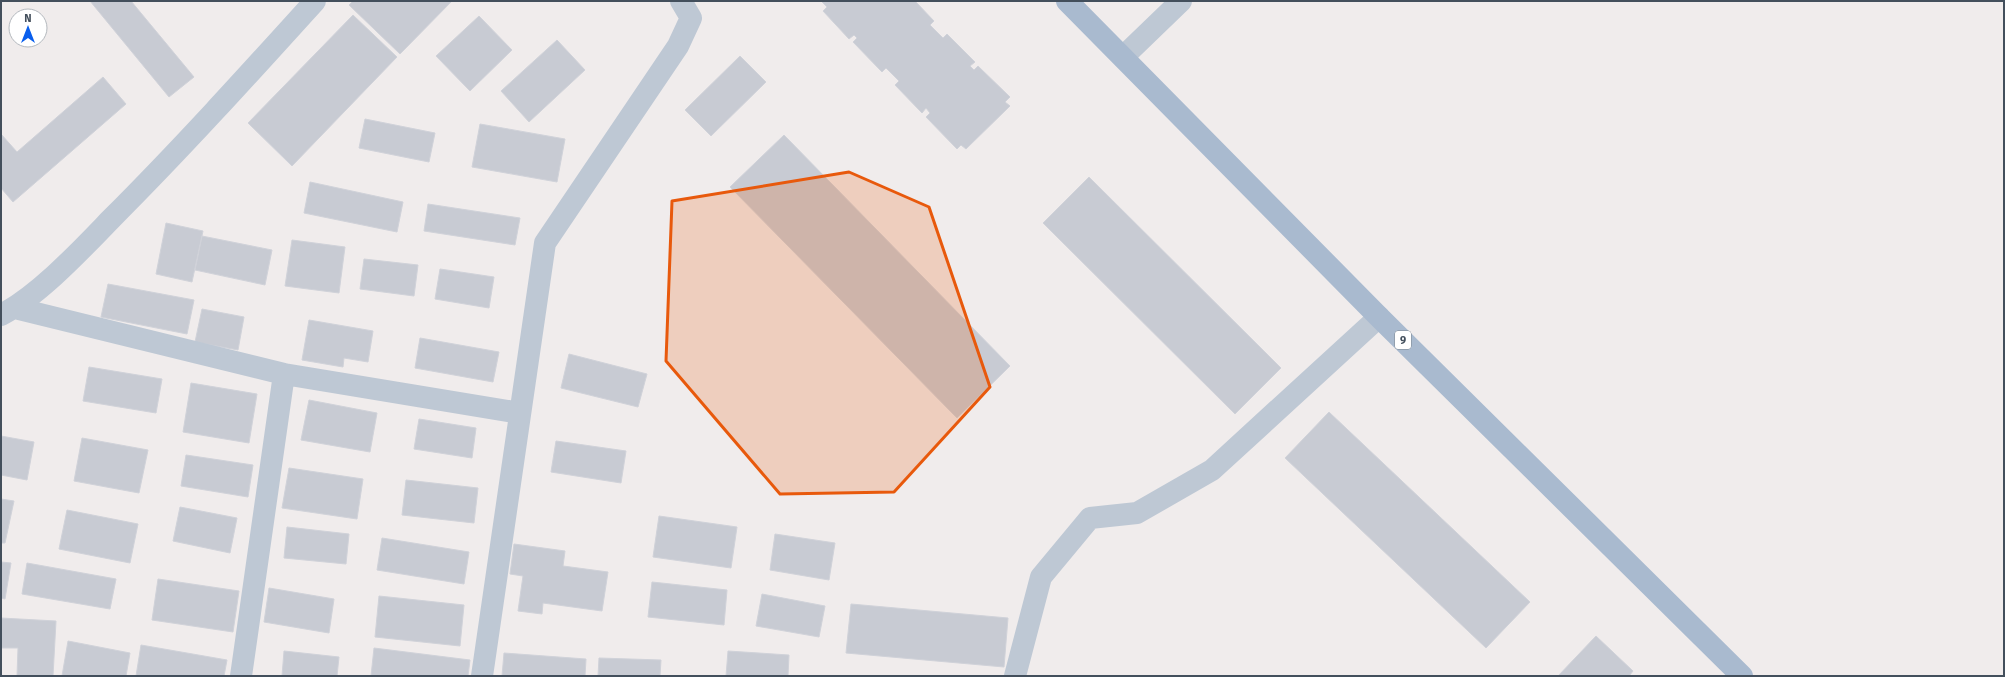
<svg xmlns="http://www.w3.org/2000/svg" width="2005" height="677" viewBox="0 0 2005 677" font-family="'Fira Sans',sans-serif">
<style>
.building{fill:#c8cbd3;stroke:#d0d2d9}
.lines{fill:none;stroke-linecap:round;stroke-linejoin:round}
.minor{stroke:#bec8d4;stroke-width:22}
.major{stroke:#a9bacf;stroke-width:22}
.marked{fill:#e8590c;fill-opacity:0.2;stroke:#e8590c;stroke-width:3;stroke-linejoin:round}
.labels{text-anchor:middle;stroke-width:4;stroke-linejoin:round;paint-order:stroke}
.shield{fill:#fff;stroke:#7b848d;stroke-width:1}
.shield-label{font-size:11px;font-weight:bold;fill:#434f5c}
</style>
<rect width="100%" height="100%" fill="#f0ecec"/>
<!-- building -->
<path class="building" d="M90,1H131L194,77L169,97Z
M353,1H452L400,54L349,5Z
M821,1H915L934,21L930,25L943,38L947,34L975,62L970,66L974,70L978,66L1010,97L1005,102L1010,106L966,149L961,145L957,149L926,117L930,113L926,108L922,113L895,85L899,81L886,68L882,72L853,42L857,38L854,35L849,39L823,11L827,7Z
M353,15L397,57L292,166L248,123Z
M479,16L512,50L470,91L436,56Z
M557,40L585,70L529,122L501,91Z
M740,56L766,82L711,136L685,110Z
M103,77L126,104L13,202L1,188V134L17,152Z
M365,119L435,133L429,162L359,148Z
M480,124L565,139L557,182L472,167Z
M784,135L1010,366L957,418L730,187Z
M1089,177L1281,368L1235,414L1043,223Z
M310,182L403,202L397,232L304,213Z
M428,204L520,218L515,245L424,231Z
M166,223L203,231L192,282L156,274Z
M202,236L272,250L265,285L195,270Z
M292,240L345,247L339,293L285,286Z
M364,259L418,265L414,296L360,289Z
M440,269L494,277L489,308L435,299Z
M108,284L194,300L187,334L101,317Z
M202,309L244,317L238,350L195,342Z
M309,320L373,331L368,362L344,358L343,367L302,360Z
M420,338L499,352L493,382L415,368Z
M569,354L647,374L638,407L561,388Z
M89,367L162,379L156,413L83,401Z
M191,383L257,394L249,443L183,432Z
M309,400L377,413L370,452L301,440Z
M1329,412L1530,602L1486,648L1285,458Z
M419,419L476,428L472,458L414,449Z
M1,436L34,442L27,480L1,475Z
M82,438L148,450L139,493L74,481Z
M556,441L626,451L621,483L551,472Z
M186,455L253,465L248,497L181,486Z
M289,468L363,479L357,519L282,508Z
M406,480L478,488L474,523L402,515Z
M1,499L14,501L5,543H1Z
M180,507L237,518L230,553L173,541Z
M67,510L138,524L130,563L59,549Z
M659,516L737,527L731,568L653,557Z
M287,527L349,534L346,564L284,558Z
M775,534L835,543L829,580L770,570Z
M382,538L469,552L464,584L377,570Z
M514,544L565,551L563,566L608,572L602,611L543,603L542,614L518,611L523,576L510,574Z
M1,562L11,563L5,599L1,598Z
M27,563L116,579L110,609L22,594Z
M158,579L239,591L233,632L152,620Z
M652,582L727,590L724,625L648,617Z
M269,588L334,599L329,633L264,622Z
M762,594L825,606L819,637L756,626Z
M379,596L464,605L460,646L375,637Z
M851,604L1008,618L1004,667L846,653Z
M1,618L56,621L53,676H17L18,648H1Z
M1596,636L1633,671L1629,676H1558Z
M68,641L130,653L126,676H62Z
M141,645L227,660L224,676H136Z
M374,648L470,660L468,676H371Z
M284,651L339,657L337,676H282Z
M728,651L789,655L788,676H726Z
M504,653L586,659L585,676H502Z
M599,658L661,660L660,676H598Z"/>
<g class="lines">
<!-- minor -->
<path class="minor" d="M1123,57L1181,1
M15,308L284,374L520,413
M1,315C39,295 80,251 110,220C181,149 248,75 315,1
M241,676L284,374
M482,676L545,243L678,46L691,18L681,1
M1015,676L1041,577L1090,518L1137,513L1212,470L1379,317"/>
<!-- major -->
<path class="major" d="M1067,1L1379,317L1742,676"/>
</g>
<!-- marked area -->
<path class="marked" d="M849,172L929,207L990,387L894,492L780,494L666,361L672,201Z"/>
<g class="labels">
<!-- shield labels -->
<rect class="shield" x="1395" y="331" width="16" height="18" rx="3"/>
<g class="shield-label">
<text x="1403" y="344">9</text>
</g>
</g>
<!-- border -->
<rect width="2005" height="677" fill="none" stroke="#434f5c" stroke-width="4"/>
<!-- north arrow -->
<g transform="translate(28 28)"><circle r="19" fill="#ffffff" stroke="#b4b9be"/>
<path d="M0-3L7 15L0 10L-7 15Z" fill="#095eed"/>
<text y="-6" font-size="11" font-weight="bold" text-anchor="middle" fill="#434f5c">N</text>
</g>
</svg>
